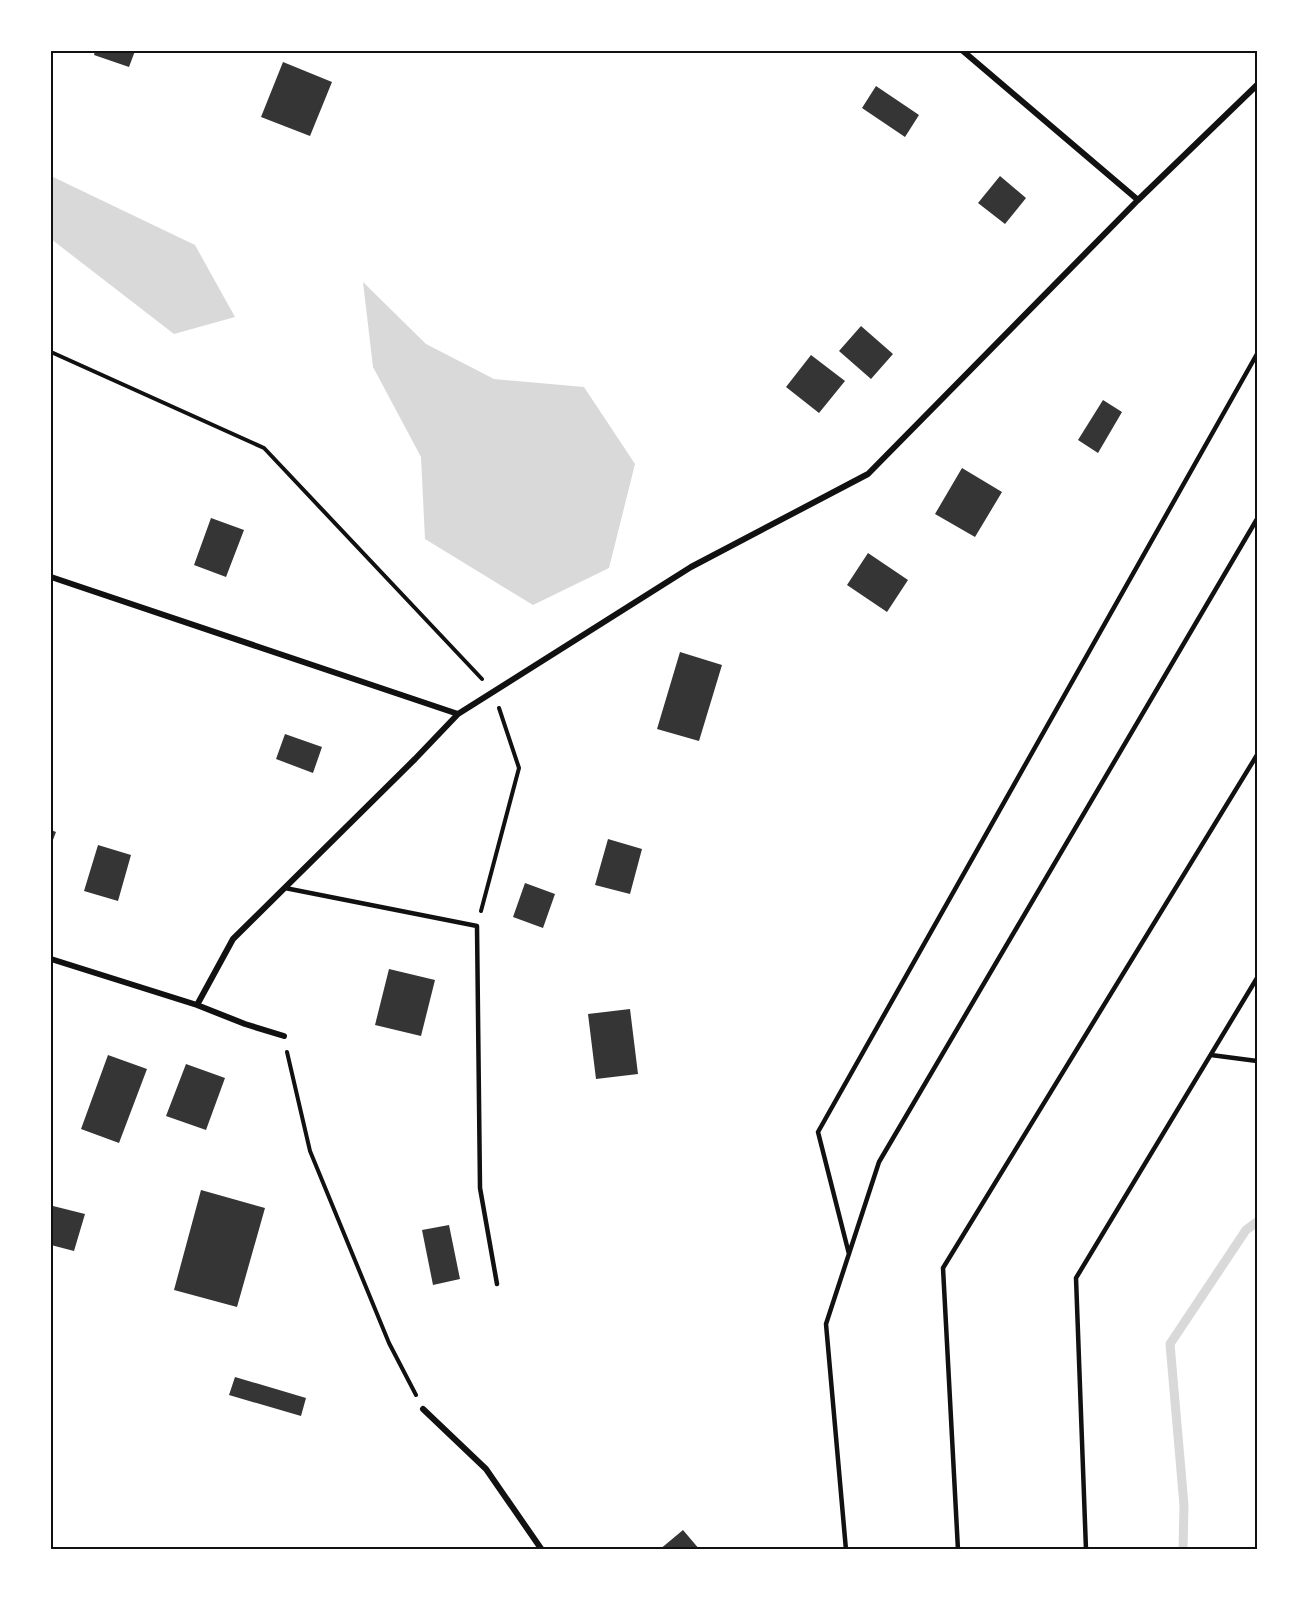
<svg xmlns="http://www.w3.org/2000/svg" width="1308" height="1601" viewBox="0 0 1308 1601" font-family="Montserrat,sans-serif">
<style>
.water{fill:#d9d9d9}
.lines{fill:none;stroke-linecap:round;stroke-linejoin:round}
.stream{stroke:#d9d9d9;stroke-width:9}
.building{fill:#353535}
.path{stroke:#111;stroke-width:4}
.service{stroke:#111;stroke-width:4.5}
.minor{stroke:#111;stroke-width:6}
.neatline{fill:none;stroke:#111;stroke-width:2}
</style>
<rect width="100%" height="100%" fill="#fff"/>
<!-- water -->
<path class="water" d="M51,176L195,245L235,317L174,334L51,239Z
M363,282L426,344L494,379L584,387L635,464L609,568L533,605L425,539L421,457L373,367Z"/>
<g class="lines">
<!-- stream -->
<path class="stream" d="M1183,1550L1184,1505L1170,1344L1246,1230L1257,1222"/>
</g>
<!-- building -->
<path class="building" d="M95,51H135L129,67L94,55Z
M283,62L332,82L310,136L261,117Z
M876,86L919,115L905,137L862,108Z
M1000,176L1026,198L1005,224L978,203Z
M861,326L893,354L871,379L839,351Z
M811,355L845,381L819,413L786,387Z
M1103,400L1122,412L1098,453L1078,440Z
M962,468L1002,492L975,537L935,514Z
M211,518L244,530L226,577L194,565Z
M868,553L908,580L887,612L847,585Z
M680,652L722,665L699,741L657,729Z
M285,734L322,747L313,773L276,759Z
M51,830L56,832L51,845Z
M608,839L642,849L630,894L595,885Z
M98,845L131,855L118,901L84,891Z
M525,883L555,894L543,928L513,917Z
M389,969L435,980L421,1036L375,1025Z
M630,1009L638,1074L596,1079L588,1014Z
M108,1055L147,1069L119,1143L81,1129Z
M186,1064L225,1078L206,1130L166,1116Z
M201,1190L265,1208L237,1307L174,1290Z
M53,1206L85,1214L74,1251L51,1245V1212Z
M449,1225L460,1279L433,1285L422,1230Z
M235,1377L306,1398L301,1416L229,1395Z
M683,1530L700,1550H659Z"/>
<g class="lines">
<!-- path -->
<path class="path" d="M51,352L264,448L482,679
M481,911L519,768L499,708
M287,1052L310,1151L389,1343L416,1395"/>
<!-- service -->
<path class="service" d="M285,888L477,926L480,1188L497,1284
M1211,1055L1257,1061
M849,1254L818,1132L1257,354
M846,1550L826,1324L879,1162L1257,519
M958,1550L943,1268L1257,755
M1086,1550L1076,1278L1257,978"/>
<!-- minor -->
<path class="minor" d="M963,51L1138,200
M51,577L458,714
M51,959L197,1005
M284,1036L245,1024L197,1005L233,939L415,759L458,714L691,567L868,474L1138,200L1257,85
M423,1409L486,1469L542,1550"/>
</g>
<!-- border -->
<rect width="1308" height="1601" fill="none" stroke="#ffffff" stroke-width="105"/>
<rect x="52" y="52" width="1204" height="1496" class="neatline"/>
</svg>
